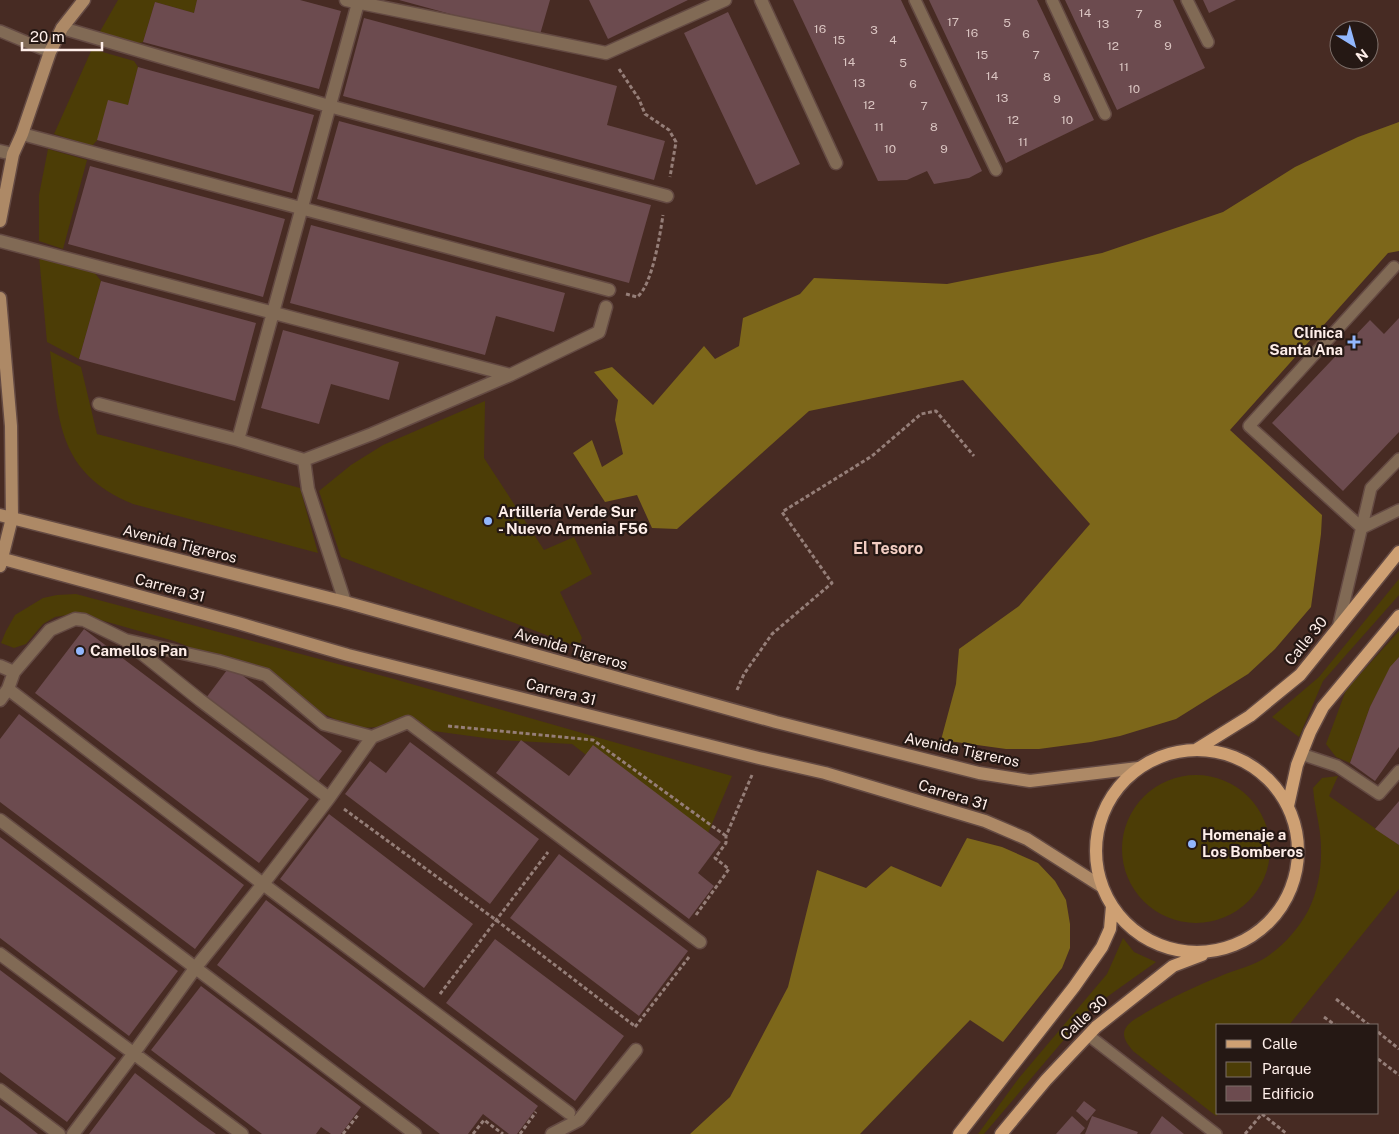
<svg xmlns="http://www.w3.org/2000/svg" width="1399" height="1134" viewBox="0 0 1399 1134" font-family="'Public Sans',sans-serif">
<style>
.green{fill:#4c3d06}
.forest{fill:#7d671a}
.building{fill:#6c4b4f}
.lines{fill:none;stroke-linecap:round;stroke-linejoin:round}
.lane-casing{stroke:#644a43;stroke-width:14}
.street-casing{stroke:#644a43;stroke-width:15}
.secondary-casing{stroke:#644a43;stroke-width:15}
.primary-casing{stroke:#644a43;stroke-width:15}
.path{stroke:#957e78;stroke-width:3;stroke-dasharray:4 2.5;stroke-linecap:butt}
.lane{stroke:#816a55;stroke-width:11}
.street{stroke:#816a55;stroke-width:12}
.secondary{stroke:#ad8966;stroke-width:12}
.primary{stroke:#cea073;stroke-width:12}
.poi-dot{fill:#92b7fd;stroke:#251814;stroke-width:2}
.labels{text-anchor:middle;stroke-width:4.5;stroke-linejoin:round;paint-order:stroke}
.number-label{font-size:12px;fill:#dac5c2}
.poi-label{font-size:15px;font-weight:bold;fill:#feeee9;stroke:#251814;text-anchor:start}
.street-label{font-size:15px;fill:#feeee9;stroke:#251814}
.neighbourhood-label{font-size:16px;font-weight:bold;fill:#f2cdc2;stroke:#251814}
</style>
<rect width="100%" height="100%" fill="#472b23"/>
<!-- green -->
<path class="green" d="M118,0H197L194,13L155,2L143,42L135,44L98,35Z
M92,49L134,61L138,67L128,105L92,146L54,134Z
M48,149L87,160L63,249L39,241V195Z
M39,256L94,272L101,281L79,359L47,342Z
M50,351L81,367L97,434L300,488L318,553L133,504C58,473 59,422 50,351Z
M485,401L484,458L544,550L574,537L592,574L560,592L582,638L578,647L341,557L319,491L351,465L383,445Z
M1399,579V595L1323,681L1299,737L1272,717L1319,677Z
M76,594L394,679L732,776L703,845L572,744L500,740L396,726L361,728L341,722L313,709L245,668L174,641L97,619L73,614L55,617L43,624L26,644L14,648L1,643L6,631L15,615L43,598L57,595Z
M1399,631V657L1390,668L1370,707L1350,763L1336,757L1326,744L1346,690Z
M1122 849a74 74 0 1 1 148 0a74 74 0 1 1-148 0Z
M1338,776L1329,796L1399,845V889L1289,1025H1218L1219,1113L1216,1116L1133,1051C1129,1046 1124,1040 1124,1034C1124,1024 1137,1018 1145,1013C1170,998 1196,986 1223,975C1238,969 1255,965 1268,956C1285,944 1298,929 1308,911C1320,887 1323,859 1320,833C1318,818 1314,803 1313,788L1322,778Z
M1123,938L1134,952L1156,962L1090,1009L984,1134H978L1019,1078L1107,974Z"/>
<!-- forest -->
<path class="forest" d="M1399,122V251L1388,253L1230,430L1322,515L1321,534L1311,607L1275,649L1248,674L1176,719L1120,736L1091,742L1039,749H1006L941,740L956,684L959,649L1019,606L1090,524L963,380L809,411L677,529L652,528L637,495L605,502L573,453L592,440L602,467L623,454L615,420L618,400L594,372L612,367L653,405L704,346L715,359L739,346L743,318L800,294L814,278L947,284L1102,253L1223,212L1295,167L1358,137Z
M967,838L1002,847L1038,863L1055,881L1066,900L1070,924V948L1062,968L1003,1042L970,1020L860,1134H690L730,1097L788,987L817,870L866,888L891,866L941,887Z"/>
<!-- building -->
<path class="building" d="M197,0H300L341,11L319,89L143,42L155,2L194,13Z
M399,0H550L539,38Z
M589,0H688L608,39Z
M793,0H901L982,171L969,178L934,184L927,171L907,180L878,181Z
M929,0H1037L1094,120L1006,163Z
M1065,0H1173L1205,68L1117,110Z
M1203,0H1236L1209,13Z
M728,12L800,164L756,185L684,33Z
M364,18L617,86L607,125L665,141L654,180L343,96Z
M138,67L314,115L292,193L97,140L108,100L128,105Z
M339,121L651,205L629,283L317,199Z
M90,166L285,219L263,297L68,244Z
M311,225L565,293L554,332L496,316L485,355L290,303Z
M101,281L256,323L235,401L79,359Z
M1399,318V432L1343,491L1272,423L1370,320L1384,334Z
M283,330L399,362L389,400L331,384L319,424L261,408Z
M84,629L309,799L259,863L35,693Z
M1399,657V747L1375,781L1350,763L1370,707L1390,667Z
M230,666L342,751L318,782L206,698Z
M19,714L244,885L195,949L0,802V739Z
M521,740L569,776L593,745L721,842L698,873L714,886L689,919L496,773Z
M410,742L539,839L490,904L345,794L370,761L386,773Z
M1399,801V845L1375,829Z
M329,814L473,924L424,988L280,879Z
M0,837L178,971L129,1036L0,938Z
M559,854L688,951L639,1016L510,918Z
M266,900L538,1106L517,1134H509L483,1114L468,1134H440L217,965Z
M495,939L624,1036L575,1101L446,1003Z
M0,970L116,1058L67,1122L0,1072Z
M201,986L361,1107L341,1134H331L321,1127L316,1134H262L151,1050Z
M135,1073L199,1122L216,1134H89Z
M1084,1101L1096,1110L1087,1121L1076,1111Z
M0,1105L18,1118L38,1134H0Z
M1072,1116L1085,1128L1080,1134H1056Z
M1092,1116L1138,1132L1137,1134H1085Z
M1162,1116L1184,1134H1150Z"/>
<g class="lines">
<!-- lane casing -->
<g class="lane-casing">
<path id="lane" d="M915,0L996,170
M1052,0L1105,114
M1187,0L1208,42
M0,31L50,52
M1394,267L1249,426L1362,528L1399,510
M1338,628L1371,488L1399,459
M1301,754L1337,766L1379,794L1399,771
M1088,1035L1216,1134"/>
</g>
<!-- street casing -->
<g class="street-casing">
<path id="street" d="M346,0L606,53L725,0
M761,0L836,163
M62,28L329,106L667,196
M22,134L609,290
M0,151L13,154
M0,241L510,375
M99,404L238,440L304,460L372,434L510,375L599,332L606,307
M238,440L358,3
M304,460L308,489L345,602
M125,640L218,661L266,675L324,724L372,737L408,722L700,942
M0,666L14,672
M8,689L263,884L569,1113
M0,700L8,689L14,672L50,630L75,619L84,620L125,640L200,700L329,798
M0,820L415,1134
M0,954L242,1134
M0,1090L59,1134
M73,1134L134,1053L196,967L263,884L329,798L372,737
M552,1134L579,1120L636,1050"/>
</g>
<!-- secondary casing -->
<g class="secondary-casing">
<path id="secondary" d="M0,221L13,154L22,134L50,52L62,28L84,0
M0,298L11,426L12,518L0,566
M0,515L345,602L776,722L979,773L1030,781L1138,768
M0,558L238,623L348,655L759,758L825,773L985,821L1027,839L1101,886"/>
</g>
<!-- primary casing -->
<g class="primary-casing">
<path id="primary" d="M1197,749L1250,716L1300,675L1399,552
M1096 851a101 101 0 1 1 202 0a101 101 0 1 1-202 0Z
M1288,806L1297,765L1310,732L1323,707L1399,616
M959,1134L1074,987L1102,947L1110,929L1112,906
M1001,1134L1046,1080L1096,1027L1173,966L1202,955"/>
</g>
<!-- path -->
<path class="path" d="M619,69L639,99L645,114L669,130L676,142L670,177
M626,294L637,297C652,286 660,235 663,215
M737,690L744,674L772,634L832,583L782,512L872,456L921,414L936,411L974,456
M448,726L593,740L726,836
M344,809L496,920L636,1027
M696,915L729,869L715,858L726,843V836L752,775
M440,994L548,852
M1336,999L1369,1025
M1324,1017L1335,1025
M635,1027L689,957
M1378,1032L1399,1049
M1378,1059L1399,1075
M343,1134L358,1115
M473,1134L484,1120L503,1134
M520,1134L536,1112
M1245,1134L1262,1114L1287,1134"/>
<!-- lane -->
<use href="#lane" class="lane"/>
<!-- street -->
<use href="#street" class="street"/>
<!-- secondary -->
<use href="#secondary" class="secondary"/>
<!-- primary -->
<use href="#primary" class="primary"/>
</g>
<!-- markers -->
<g class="poi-dot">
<path d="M1351.5 334.5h5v5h5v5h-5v5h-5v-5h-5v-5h5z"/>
<circle cx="488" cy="521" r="5"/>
<circle cx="80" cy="651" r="5"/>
<circle cx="1192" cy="844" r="5"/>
</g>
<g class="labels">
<!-- number labels -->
<g class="number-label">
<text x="1085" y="17">14</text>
<text x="1139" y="18">7</text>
<text x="953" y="26">17</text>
<text x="1007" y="27">5</text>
<text x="1103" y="28">13</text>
<text x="1158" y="28">8</text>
<text x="820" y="33">16</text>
<text x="874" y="34">3</text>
<text x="972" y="37">16</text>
<text x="1026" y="38">6</text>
<text x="839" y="44">15</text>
<text x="893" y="44">4</text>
<text x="1113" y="50">12</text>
<text x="1168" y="50">9</text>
<text x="982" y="59">15</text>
<text x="1036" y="59">7</text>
<text x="849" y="66">14</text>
<text x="903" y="67">5</text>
<text x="1124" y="71">11</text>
<text x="992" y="80">14</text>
<text x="1047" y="81">8</text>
<text x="859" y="87">13</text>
<text x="913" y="88">6</text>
<text x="1134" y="93">10</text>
<text x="1002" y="102">13</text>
<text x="1057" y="103">9</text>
<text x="869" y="109">12</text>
<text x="924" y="110">7</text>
<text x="1013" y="124">12</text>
<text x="1067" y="124">10</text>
<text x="879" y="131">11</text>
<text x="934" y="131">8</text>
<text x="1023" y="146">11</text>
<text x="890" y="153">10</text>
<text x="944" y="153">9</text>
</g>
<!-- poi labels -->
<g class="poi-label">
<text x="1343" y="338" text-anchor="end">Clínica<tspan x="1343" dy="17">Santa Ana</tspan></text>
<text x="498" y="517">Artillería Verde Sur<tspan x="498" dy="17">- Nuevo Armenia F56</tspan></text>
<text x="90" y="656">Camellos Pan</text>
<text x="1202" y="840">Homenaje a<tspan x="1202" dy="17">Los Bomberos</tspan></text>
</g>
<!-- street labels -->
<g class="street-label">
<text transform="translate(180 544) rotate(14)" y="5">Avenida Tigreros</text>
<text transform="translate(170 588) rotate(15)" y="5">Carrera 31</text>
<text transform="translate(1306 641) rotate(-51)" y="5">Calle 30</text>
<text transform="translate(571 649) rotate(16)" y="5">Avenida Tigreros</text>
<text transform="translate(561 692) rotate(14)" y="5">Carrera 31</text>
<text transform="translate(962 750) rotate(12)" y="5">Avenida Tigreros</text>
<text transform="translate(953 795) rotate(17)" y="5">Carrera 31</text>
<text transform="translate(1084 1018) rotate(-43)" y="5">Calle 30</text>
</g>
<!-- neighbourhood labels -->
<g class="neighbourhood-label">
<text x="888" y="554">El Tesoro</text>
</g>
</g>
<!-- legend -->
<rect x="1216" y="1024" width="162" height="90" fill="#251814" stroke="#7c6e69"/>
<rect x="1226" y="1040" width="25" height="8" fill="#cea073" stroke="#7c6e69"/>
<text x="1262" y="1049" font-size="15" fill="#feeee9">Calle</text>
<rect x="1226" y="1062" width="25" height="15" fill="#4c3d06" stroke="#7c6e69"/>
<text x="1262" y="1074" font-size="15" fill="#feeee9">Parque</text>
<rect x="1226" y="1086" width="25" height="15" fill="#6c4b4f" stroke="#7c6e69"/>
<text x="1262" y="1099" font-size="15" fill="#feeee9">Edificio</text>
<!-- north arrow -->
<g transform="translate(1354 45) rotate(143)"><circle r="24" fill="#251814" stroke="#7c6e69"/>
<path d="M0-4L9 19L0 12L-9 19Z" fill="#92b7fd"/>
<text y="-8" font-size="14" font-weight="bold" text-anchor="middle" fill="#feeee9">N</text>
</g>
<!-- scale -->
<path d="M22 42v8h80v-8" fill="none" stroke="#feeee9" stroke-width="2.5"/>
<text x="30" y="42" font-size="15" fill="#feeee9" stroke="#251814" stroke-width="4" paint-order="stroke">20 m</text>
</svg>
